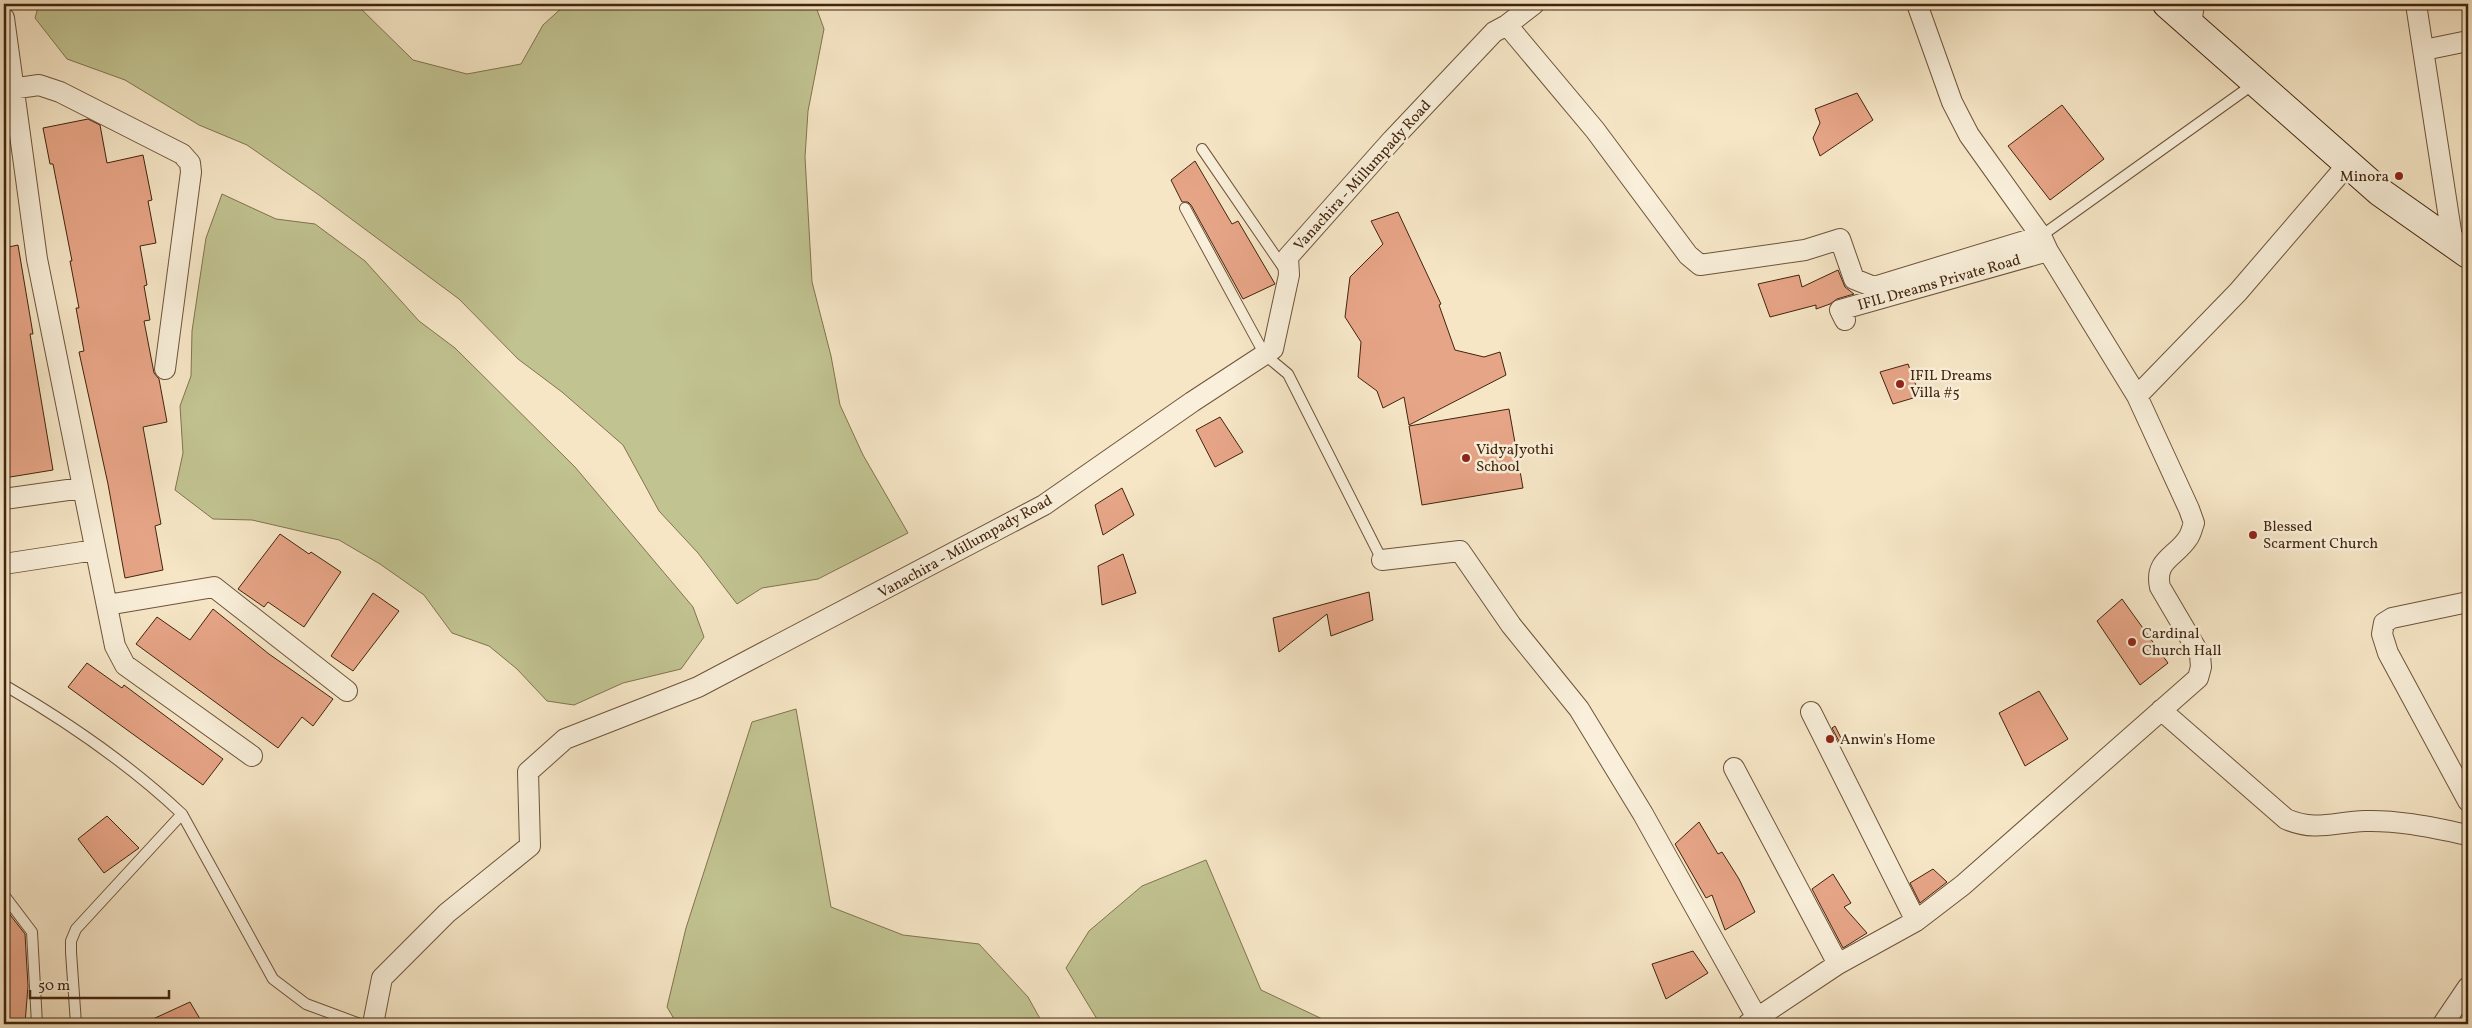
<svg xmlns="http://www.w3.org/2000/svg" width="2472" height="1028" viewBox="0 0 2472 1028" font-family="Vollkorn,serif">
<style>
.green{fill:#c1c391;stroke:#82744e}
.building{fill:#e7a587;stroke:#42240c}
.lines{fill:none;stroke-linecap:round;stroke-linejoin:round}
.lane-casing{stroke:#6f543a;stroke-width:12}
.street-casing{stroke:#6f543a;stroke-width:22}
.secondary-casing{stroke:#42240c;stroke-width:30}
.lane{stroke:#f9efda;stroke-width:10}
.street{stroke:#f9efda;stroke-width:20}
.secondary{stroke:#f9efda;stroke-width:28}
.poi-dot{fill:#8f2418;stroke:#f9efda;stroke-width:2}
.labels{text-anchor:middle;stroke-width:5;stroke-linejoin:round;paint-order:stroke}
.street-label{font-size:15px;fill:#42240c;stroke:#f9efda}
.poi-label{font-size:15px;fill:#42240c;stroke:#f9efda;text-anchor:start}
</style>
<rect width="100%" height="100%" fill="#f6e6c6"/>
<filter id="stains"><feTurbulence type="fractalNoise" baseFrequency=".004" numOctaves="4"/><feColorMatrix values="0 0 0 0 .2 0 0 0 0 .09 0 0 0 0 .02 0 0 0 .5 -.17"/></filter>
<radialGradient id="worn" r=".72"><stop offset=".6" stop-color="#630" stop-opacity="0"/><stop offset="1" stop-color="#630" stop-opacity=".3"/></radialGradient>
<!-- green -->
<path class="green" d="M39,4H356L413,60L467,74L521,64L543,25L566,4H815L824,29L808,111L805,157L812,282L831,356L840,405L863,455L908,533L818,579L762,588L737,604L698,553L659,511L623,445L562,392L518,359L459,299L319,195L247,145L199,125L125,80L67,59L35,18Z
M222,194L276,219L315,224L365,261L419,321L455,348L575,467L693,607L704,637L681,669L623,683L574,705L547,701L517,669L489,646L452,633L424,595L380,564L339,540L252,520L213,519L175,490L183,453L180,406L191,376L192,331L199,284L206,238Z
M796,709L831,907L903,935L979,944L1028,997L1043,1024H677L667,1007L686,928L752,722Z
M1206,860L1261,990L1333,1024H1100L1066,968L1089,931L1142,886Z"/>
<!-- building -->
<path class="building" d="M1857,93L1873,120L1820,156L1813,138L1820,123L1815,109Z
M2062,105L2104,159L2050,200L2008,146Z
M88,119L100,125L107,163L143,155L152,200L148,201L156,243L140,246L147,285L144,286L150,320L144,321L154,373L159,379L167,422L143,427L161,524L155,526L163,570L125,578L108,484L79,352L84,351L76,308H79L70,261H72L53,164H50L43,128Z
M1195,161L1232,224L1238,221L1275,284L1243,299L1191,205L1188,202H1182L1171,180Z
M1398,212L1441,304L1439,305L1455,350L1484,357L1500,352L1506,375L1409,425L1404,397L1383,408L1377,391L1358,377L1361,342L1345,317L1350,277L1383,244L1371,221Z
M18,245L33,334H30L53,470L4,478V248Z
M1838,270L1845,287L1854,294L1837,299L1830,304L1816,309V305L1770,317L1758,284L1799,275L1802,287Z
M1908,364L1920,396L1893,404L1880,372Z
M1509,409L1523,488L1422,505L1409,426Z
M1220,417L1243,452L1215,467L1196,430Z
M1122,488L1134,515L1103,535L1095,505Z
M280,534L309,554L311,552L341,572L304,627L268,602L264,607L238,589Z
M1123,554L1136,593L1102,605L1098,566Z
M1369,592L1373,620L1331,636L1327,614L1279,652L1273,618Z
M373,593L399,611L353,671L331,656Z
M2122,599L2168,663L2140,685L2097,621Z
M213,609L269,654L333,699L313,726L302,717L278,748L136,644L157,617L190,640Z
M87,663L122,688L124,685L223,759L203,785L68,687Z
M2039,691L2068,739L2025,766L1999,713Z
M1835,726L1844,744L1841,745L1832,728Z
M107,816L139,848L104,873L78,839Z
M1699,822L1718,854L1722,852L1739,879L1755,912L1725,930L1712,895L1706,898L1675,844Z
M1933,869L1947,882L1920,903L1910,883Z
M1833,874L1851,903L1844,907L1867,933L1843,948L1812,889Z
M4,907L25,934L28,986L25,1024H4Z
M1693,951L1708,973L1666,999L1652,964Z
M190,1002L203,1024H142Z"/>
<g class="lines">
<!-- lane casing -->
<g class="lane-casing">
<path id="lane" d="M1202,149L1285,270
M1185,208L1265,355L1288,374L1382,560
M2041,236L2255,83
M4,685C66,721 129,764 182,814L273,979L306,1004L360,1024
M4,895L32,932L37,1024
M76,1024L71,952V941L76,929L182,814"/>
</g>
<!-- street casing -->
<g class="street-casing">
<path id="street" d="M2416,4L2453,244
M4,18L37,259L115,646L125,665L252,756
M1507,25L1595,130L1688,255L1700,265L1805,250L1840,239L1854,279L1874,287L2041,236
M2191,25L2194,4
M2424,50L2468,41
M4,90L39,85L60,92L182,154L190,163L191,172L165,369
M1845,320L1840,310L2048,251
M2137,396L2238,292L2348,164
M4,499L82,488
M1382,560L1460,551L1511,625L1579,709L1643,814L1757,1018
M4,564L95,550
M2468,602L2392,618L2384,623L2382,634L2388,653L2468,801
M107,605L214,587L347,691
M2161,710L2286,819C2315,832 2335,822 2365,821C2400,820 2434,828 2468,835
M1811,712L1916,921
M1734,768L1838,964
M373,1024L382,978L447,913L530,846L528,772L565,739L698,687L1044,505L1192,402L1273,349L1289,275L1288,257L1392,140L1494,32L1507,25L1534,4
M1748,1024L1838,964L1916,921L1963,885L2198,678L2201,667L2200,655L2160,587C2154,560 2176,557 2188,538C2191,534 2192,528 2194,523L2189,509L2137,396L2048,251L2041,236L1969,135L1952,102L1917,4
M2443,1024L2468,987"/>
</g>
<!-- secondary casing -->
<g class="secondary-casing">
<path id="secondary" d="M2167,4L2380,192L2468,254"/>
</g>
<!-- lane -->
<use href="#lane" class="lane"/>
<!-- street -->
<use href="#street" class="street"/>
<!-- secondary -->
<use href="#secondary" class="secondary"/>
</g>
<!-- markers -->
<g class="poi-dot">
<circle cx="2399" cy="176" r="5"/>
<circle cx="1900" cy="384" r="5"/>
<circle cx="1466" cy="458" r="5"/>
<circle cx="2253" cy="535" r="5"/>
<circle cx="2132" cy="642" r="5"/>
<circle cx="1830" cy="739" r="5"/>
</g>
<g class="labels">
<!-- street labels -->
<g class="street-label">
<text transform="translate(1362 175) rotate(-48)" y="5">Vanachira - Millumpady Road</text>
<text transform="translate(1939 282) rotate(-16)" y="5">IFIL Dreams Private Road</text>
<text transform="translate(965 546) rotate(-29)" y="5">Vanachira - Millumpady Road</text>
</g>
<!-- poi labels -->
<g class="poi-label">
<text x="2389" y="181" text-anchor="end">Minora</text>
<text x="1910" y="380">IFIL Dreams<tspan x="1910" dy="17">Villa #5</tspan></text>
<text x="1476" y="454">VidyaJyothi<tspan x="1476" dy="17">School</tspan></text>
<text x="2263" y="531">Blessed<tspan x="2263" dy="17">Scarment Church</tspan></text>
<text x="2142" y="638">Cardinal<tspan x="2142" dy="17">Church Hall</tspan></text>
<text x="1840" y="744">Anwin's Home</text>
</g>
</g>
<!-- margin -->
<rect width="2472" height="1028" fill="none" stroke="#f6e6c6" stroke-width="20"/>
<rect x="5" y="5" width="2462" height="1018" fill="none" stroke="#42240c" stroke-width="2.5"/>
<rect x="10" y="10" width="2452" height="1008" fill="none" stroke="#42240c"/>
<!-- scale -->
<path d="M30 990v8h139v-8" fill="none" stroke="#42240c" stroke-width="2.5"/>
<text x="38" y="990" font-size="15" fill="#42240c" stroke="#f9efda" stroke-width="4" paint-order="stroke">50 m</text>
<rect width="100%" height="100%" filter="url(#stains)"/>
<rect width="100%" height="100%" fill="url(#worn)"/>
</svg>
